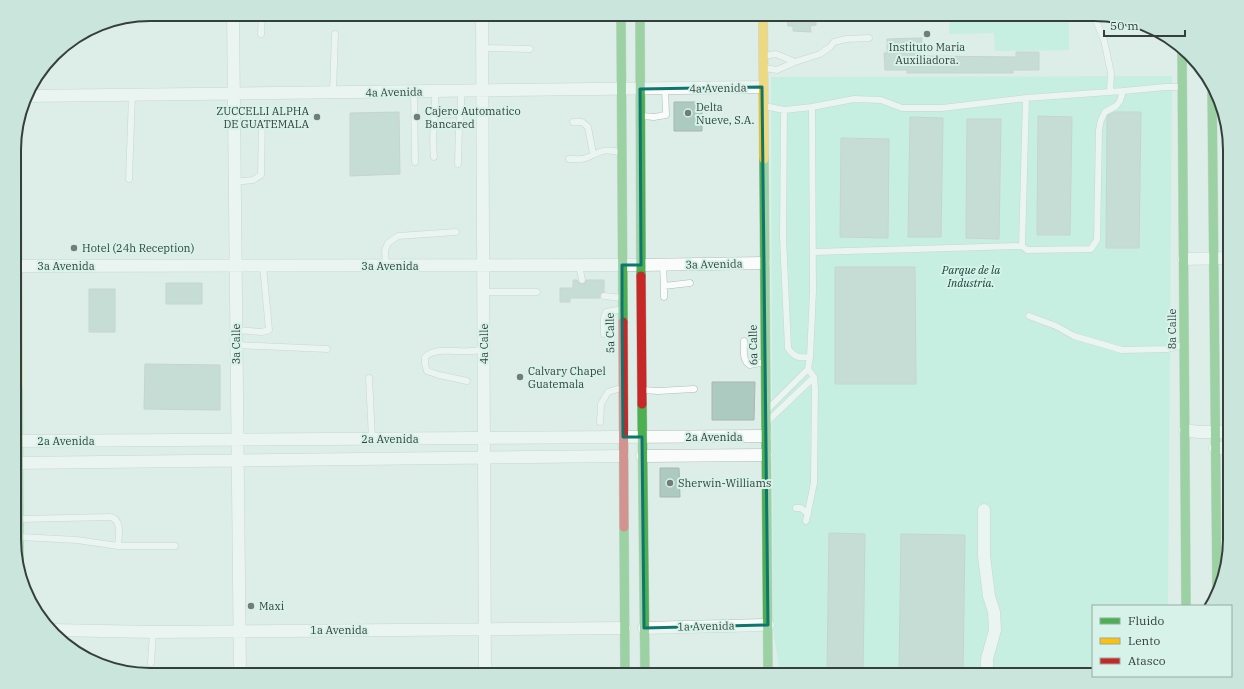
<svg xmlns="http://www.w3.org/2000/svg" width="1244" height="689" viewBox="0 0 1244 689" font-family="'IBM Plex Serif',serif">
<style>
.green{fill:#aaf0d9}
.building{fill:#accac0;stroke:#a9b6b1}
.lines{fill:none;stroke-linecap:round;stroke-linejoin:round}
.lane-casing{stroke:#afbcb7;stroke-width:7}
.street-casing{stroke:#afbcb7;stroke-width:13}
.fast-casing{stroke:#afbcb7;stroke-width:10}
.slow-casing{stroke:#afbcb7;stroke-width:10}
.jam-casing{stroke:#afbcb7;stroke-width:10}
.lane{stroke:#fafcfb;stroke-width:6}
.street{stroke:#fafcfb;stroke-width:12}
.fast{stroke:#4caf50;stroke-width:9}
.slow{stroke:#ffc107;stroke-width:9}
.jam{stroke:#c62828;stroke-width:9}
.marked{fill:none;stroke:#0f766e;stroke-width:3;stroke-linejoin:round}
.poi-dot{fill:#707d78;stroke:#d7f3e9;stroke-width:1.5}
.labels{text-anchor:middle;stroke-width:4;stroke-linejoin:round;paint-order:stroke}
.poi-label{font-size:11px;fill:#35403c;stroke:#d7f3e9;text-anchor:start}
.street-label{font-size:11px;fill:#35403c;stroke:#d7f3e9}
.park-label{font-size:11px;font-style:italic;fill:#0f4436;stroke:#d7f3e9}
.rim{fill:none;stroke:#35403c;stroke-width:2}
</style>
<rect width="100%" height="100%" fill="#ddede7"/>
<!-- green -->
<path class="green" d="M950,14H1069V50L995,51L994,32V33L949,34Z
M1172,76L1168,606H1093V675H780L773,627L771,77Z"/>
<!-- building -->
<path class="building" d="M787,14H816V25L810,26L811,32L793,31V26H788Z
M922,38L921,56L1016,57V52H1039V70H1013V73H907V70H885L884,53H887V39Z
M674,102H702V131H674Z
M399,112L400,174L350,176V113Z
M1115,112H1141L1139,248H1106L1107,117L1108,115Z
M1038,116L1072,117L1070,235H1037Z
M910,117L943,118L941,237H908Z
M967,119H1001L999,239L966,238Z
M841,138L889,139L888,238L840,237Z
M835,267H915L916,384H835Z
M573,280H577L579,283L582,284L585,283L586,280H604V292L600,294V298H570V302H560V288H573Z
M166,283H202V304H166Z
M89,289H115V332H89Z
M145,364L220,365V410L144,409Z
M712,382H755L754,420H712Z
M660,468H679L680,497H660Z
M829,533L865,534L863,675H827Z
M901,534L965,535L963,675H899Z"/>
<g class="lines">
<!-- lane casing -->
<g class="lane-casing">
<path id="lane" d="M1100,16L1097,23L1104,40L1111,73L1110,92
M261,34L262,14
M482,48L530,49
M764,56L776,54L795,62L820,54L830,47L834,42L846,39L869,38
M765,68L777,70L795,62
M333,92L335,34
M414,92L415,162
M1026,98L1022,246L1027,250L1091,249L1097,240L1099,130L1101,120L1105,112L1116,106L1120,101L1123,91
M764,106L784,110
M812,107L854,99L881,100L902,108H942L1026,98L1123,91L1165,87H1181
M461,114V91
M435,115L461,114L459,126L458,164
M642,116L654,117L666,115L665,88
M573,122H582L588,127L593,154
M434,157C431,135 436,114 435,91
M569,159C574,159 581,160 586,158C601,152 602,148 620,152
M129,179L132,95
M234,182L253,180L261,175L262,116
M813,252L1022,246
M579,265L582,280
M663,265L664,286L690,283
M386,266L385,250L388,243L398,236L456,232
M483,292H537
M604,296L622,298
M664,297V286
M1029,316L1056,326L1074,336L1122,350L1167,349L1183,345
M236,330L262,332L269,330L263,266
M604,334V318L606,312L622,309
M744,341C744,350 742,361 750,365L765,362
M236,345L327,349
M369,378L372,439
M467,381L439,375L427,371L425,364V357C437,346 457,353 471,351C475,351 480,350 484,349
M643,390L658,391L694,389
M769,408L808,369L810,357L813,291L812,107L784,110L783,237L788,348C794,358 800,358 810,357
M769,420L814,377
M600,422L601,404L608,392L621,388
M796,508H801L808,514
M21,519L110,517C122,519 119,536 118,546L77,540L21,537
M806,521L814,483L815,389L814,377L808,369
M1218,542L1230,543
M118,546H175
M151,663L153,632"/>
</g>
<!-- street casing -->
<g class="street-casing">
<path id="street" d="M233,14L240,675
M482,14L485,675
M26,96L762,87
M1184,259L1230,258
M15,266L641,265L764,263
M1185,430L1198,432H1230
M15,441L765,436
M1215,448H1230
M642,456L766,455
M15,463L623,456
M984,510V556L989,596L994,612L995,630L987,659V675
M644,628L768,625
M53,630L153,632L624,628"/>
</g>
<!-- fast casing -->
<g class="fast-casing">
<path id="fast" d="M621,14L623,322
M640,14L641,276
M1182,51L1186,606
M1212,88L1217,589
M764,159L768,675
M18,387L19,567
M642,404L645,675
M624,527L625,675"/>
</g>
<!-- slow casing -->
<g class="slow-casing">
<path id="slow" d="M763,14L764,159
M17,127L18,387"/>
</g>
<!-- jam casing -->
<g class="jam-casing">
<path id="jam" d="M641,276L642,404
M623,322L624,527"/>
</g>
<!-- lane -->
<use href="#lane" class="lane"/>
<!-- street -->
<use href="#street" class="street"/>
<!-- fast -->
<use href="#fast" class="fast"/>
<!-- slow -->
<use href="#slow" class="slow"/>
<!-- jam -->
<use href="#jam" class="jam"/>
</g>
<!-- marked area -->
<path d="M0 0H1244V689H0ZM762,87L768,625L644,628L642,437H623L622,309V265H641L640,89Z" fill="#ddede7" fill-opacity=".55" fill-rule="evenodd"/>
<path class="marked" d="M762,87L768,625L644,628L642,437H623L622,309V265H641L640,89Z"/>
<!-- markers -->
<g class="poi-dot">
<circle cx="927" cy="34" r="4"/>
<circle cx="688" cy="113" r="4"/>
<circle cx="317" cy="117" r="4"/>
<circle cx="417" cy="117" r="4"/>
<circle cx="74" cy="248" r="4"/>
<circle cx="520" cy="377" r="4"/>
<circle cx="670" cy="483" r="4"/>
<circle cx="251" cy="606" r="4"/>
</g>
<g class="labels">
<!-- poi labels -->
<g class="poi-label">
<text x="927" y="51" text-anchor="middle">Instituto Maria<tspan x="927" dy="13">Auxiliadora.</tspan></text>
<text x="696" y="111">Delta<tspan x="696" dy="13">Nueve, S.A.</tspan></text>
<text x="309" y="115" text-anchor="end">ZUCCELLI ALPHA<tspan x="309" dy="13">DE GUATEMALA</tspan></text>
<text x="425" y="115">Cajero Automatico<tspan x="425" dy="13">Bancared</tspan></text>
<text x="82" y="252">Hotel (24h Reception)</text>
<text x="528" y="375">Calvary Chapel<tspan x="528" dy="13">Guatemala</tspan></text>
<text x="678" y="487">Sherwin-Williams</text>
<text x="259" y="610">Maxi</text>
</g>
<!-- street labels -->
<g class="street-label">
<text transform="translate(718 88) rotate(-1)" y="4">4a Avenida</text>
<text transform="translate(394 92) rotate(-1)" y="4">4a Avenida</text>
<text transform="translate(714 264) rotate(-1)" y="4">3a Avenida</text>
<text x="66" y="270">3a Avenida</text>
<text x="390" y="270">3a Avenida</text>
<text transform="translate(1172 329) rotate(-90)" y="4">8a Calle</text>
<text transform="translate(610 333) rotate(-91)" y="4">5a Calle</text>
<text transform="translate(236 344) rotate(-90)" y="4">3a Calle</text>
<text transform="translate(484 344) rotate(-90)" y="4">4a Calle</text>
<text transform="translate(753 345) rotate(-91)" y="4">6a Calle</text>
<text x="714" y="441">2a Avenida</text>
<text x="390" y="443">2a Avenida</text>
<text x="66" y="445">2a Avenida</text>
<text transform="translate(706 626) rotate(-1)" y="4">1a Avenida</text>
<text x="339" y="634">1a Avenida</text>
</g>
<!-- park labels -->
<g class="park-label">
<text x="971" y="274">Parque de la<tspan x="971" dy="13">Industria.</tspan></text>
</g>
</g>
<!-- crop -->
<path d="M0 0H1244V689H0ZM150 21H1094A129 129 0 0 1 1223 150V539A129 129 0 0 1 1094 668H150A129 129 0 0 1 21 539V150A129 129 0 0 1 150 21Z" fill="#cae5db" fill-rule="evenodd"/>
<path class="rim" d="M150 21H1094A129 129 0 0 1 1223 150V539A129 129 0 0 1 1094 668H150A129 129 0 0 1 21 539V150A129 129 0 0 1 150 21Z"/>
<!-- legend -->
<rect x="1092" y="605" width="140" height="72" fill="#d7f3e9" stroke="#96aba4"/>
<rect x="1100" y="618" width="20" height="6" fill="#4caf50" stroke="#96aba4"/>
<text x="1128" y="625" font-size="12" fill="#35403c">Fluido</text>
<rect x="1100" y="638" width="20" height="6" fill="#ffc107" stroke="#96aba4"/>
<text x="1128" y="645" font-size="12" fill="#35403c">Lento</text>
<rect x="1100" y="658" width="20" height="6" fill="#c62828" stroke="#96aba4"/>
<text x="1128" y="665" font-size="12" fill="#35403c">Atasco</text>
<!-- scale -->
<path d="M1104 30v6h81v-6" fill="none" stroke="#35403c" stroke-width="2"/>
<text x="1110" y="30" font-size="12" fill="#35403c" stroke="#d7f3e9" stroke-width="3" paint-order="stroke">50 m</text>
</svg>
